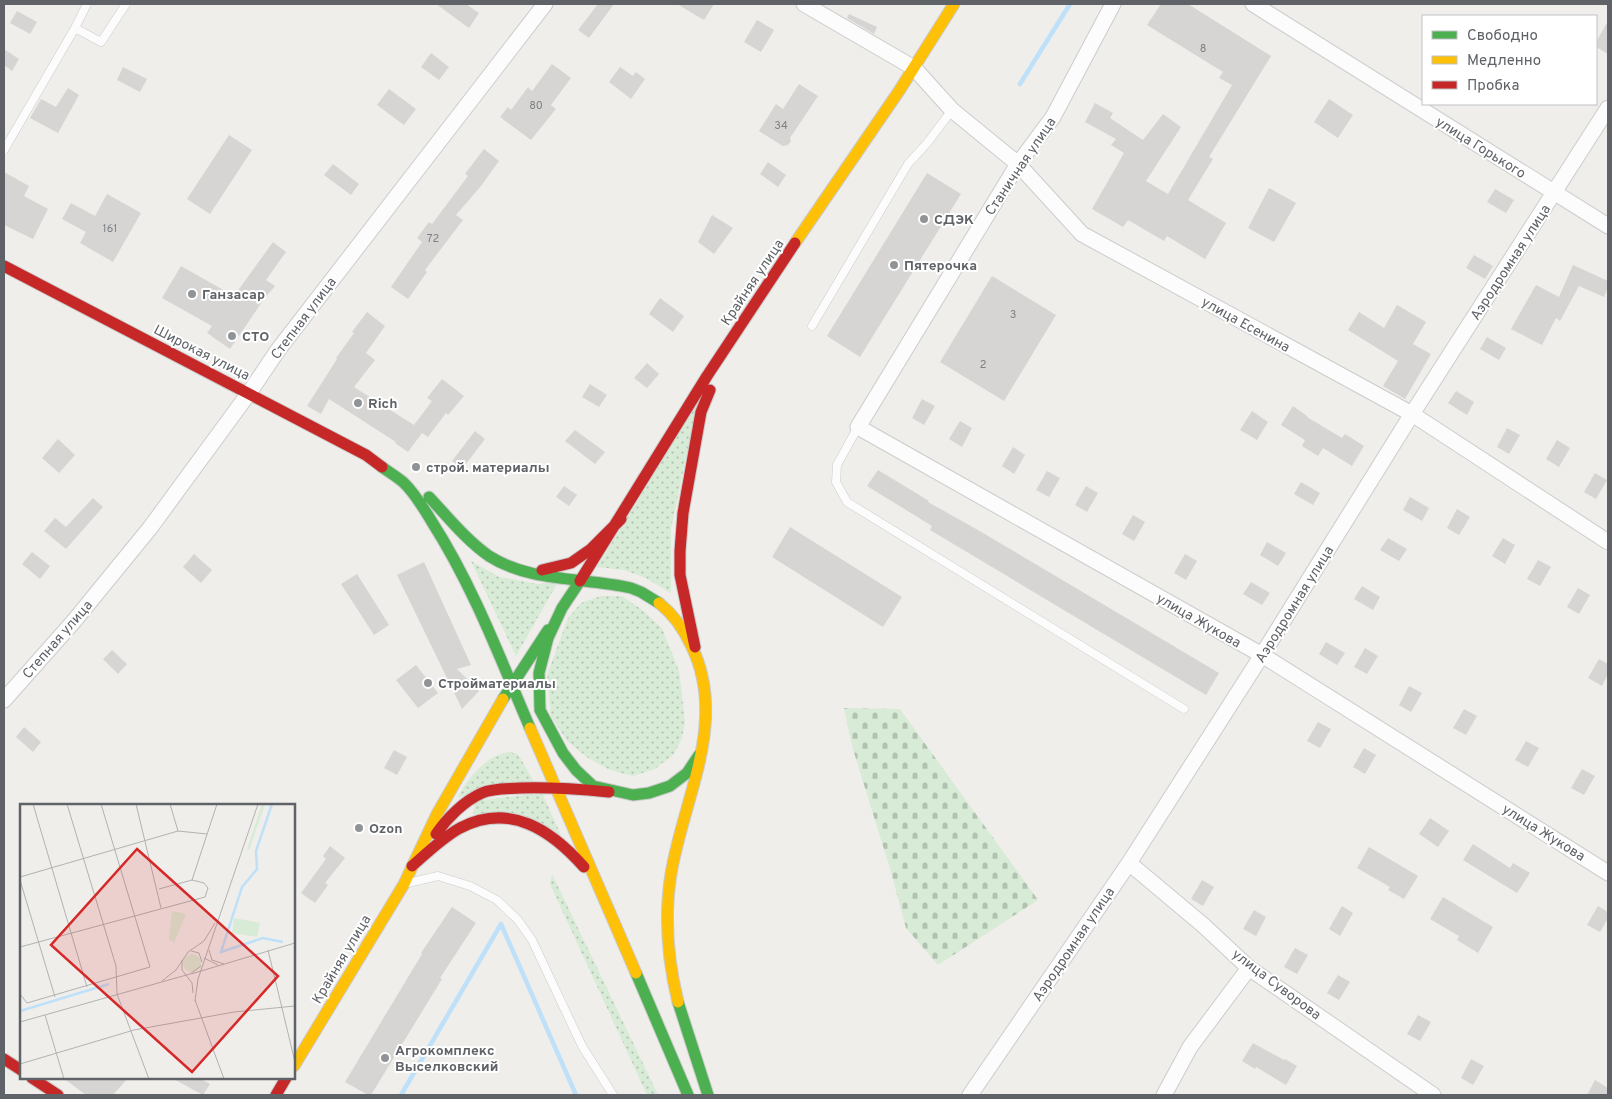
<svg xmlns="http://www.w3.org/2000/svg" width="1612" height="1099" viewBox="0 0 1612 1099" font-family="Overpass,sans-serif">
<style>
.grass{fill:url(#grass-dots)}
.cemetery{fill:url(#cemetery-stones)}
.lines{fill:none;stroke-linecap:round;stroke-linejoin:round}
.stream{stroke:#bfe0f9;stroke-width:4.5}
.building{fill:#d6d5d3}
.lane-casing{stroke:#cbcccc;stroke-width:9}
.street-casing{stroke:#cbcccc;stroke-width:17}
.fast-casing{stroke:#cacacb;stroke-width:13}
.slow-casing{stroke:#cacacb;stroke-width:13}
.jam-casing{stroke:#cacacb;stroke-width:13}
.lane{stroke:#fdfcfc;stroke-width:8}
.street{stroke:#fdfcfc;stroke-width:15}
.fast{stroke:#4caf50;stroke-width:11}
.slow{stroke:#ffc107;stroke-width:11}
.jam{stroke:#c62828;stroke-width:11}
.poi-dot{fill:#919496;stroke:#fff;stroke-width:2}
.labels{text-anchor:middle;stroke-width:4;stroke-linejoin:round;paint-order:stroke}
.number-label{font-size:11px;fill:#7e8184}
.street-label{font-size:14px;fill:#5f6368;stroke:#fff}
.poi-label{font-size:14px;font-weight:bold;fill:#5f6368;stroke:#fff;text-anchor:start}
.inset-river{fill:none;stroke:#bfe0f9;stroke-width:2.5}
.inset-road{fill:none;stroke:#b1b2b2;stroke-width:1}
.view{fill:#d62828;fill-opacity:0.15;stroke:#d62828;stroke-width:2.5}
.inset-edge{fill:none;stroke:#5f6368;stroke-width:2.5}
</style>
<defs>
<pattern id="grass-dots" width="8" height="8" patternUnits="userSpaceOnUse" patternTransform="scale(1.25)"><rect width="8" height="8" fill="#d8ebd6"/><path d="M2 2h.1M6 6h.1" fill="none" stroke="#b2c2b1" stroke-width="1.8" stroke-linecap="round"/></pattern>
<pattern id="cemetery-stones" width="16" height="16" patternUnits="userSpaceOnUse" patternTransform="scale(1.25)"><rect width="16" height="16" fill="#d8ebd6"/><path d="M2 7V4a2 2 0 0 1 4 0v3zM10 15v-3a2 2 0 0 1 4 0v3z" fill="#b2c2b1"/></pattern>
</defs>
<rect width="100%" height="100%" fill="#efeeea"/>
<!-- grass -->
<path class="grass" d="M697,404L671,529V593L646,578L624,570L597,567Z
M471,561L499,577L538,584L558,582L516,656Z
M601,596H622L641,609L662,628L679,671L685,722L682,738L674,754L655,769L633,776L610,770L588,758L567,741L551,716L547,675L568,618L581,603Z
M509,752L518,754L534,782L458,797C468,777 486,756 509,752Z
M542,793L561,835L473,814L475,801Z
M552,874L650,1078L658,1095H647L550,884Z"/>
<!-- cemetery -->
<path class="cemetery" d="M844,708L900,709L1038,900L938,965L906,928L891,872L852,746Z"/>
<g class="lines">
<!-- stream -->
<path class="stream" d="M1020,84L1070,4
M401,1095L501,924L576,1095"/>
</g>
<!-- building -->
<path class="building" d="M436,4H466L479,13L469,28Z
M598,4H614L589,38L578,30Z
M677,4H714L704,20Z
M1161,4H1188L1271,56L1209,157L1213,159L1188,200L1226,223L1205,259L1167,236L1164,241L1128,220L1123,227L1092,209L1124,153L1111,145L1116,139L1085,122L1095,103L1113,113L1110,118L1143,140L1163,114L1181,127L1146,181L1168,194L1232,85L1219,78L1223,72L1147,25Z
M17,11L37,22L30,34L10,23Z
M849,14L877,27L874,34L847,18Z
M757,20L774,30L761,52L744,42Z
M1608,21V54L1596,47V42Z
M4,49L19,59L12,71L4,65Z
M431,53L449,67L439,80L421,67Z
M552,64L571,78L551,105L556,109L531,140L500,117L508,107L511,110L528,87L532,91Z
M123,67L147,79L140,92L117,80Z
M620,67L633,76L636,72L645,79L631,99L609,82Z
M799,84L818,96L790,138L791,141L788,145L783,146L759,131L776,104L783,109Z
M68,88L79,95L58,133L30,118L41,99L56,107Z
M389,89L416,109L404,125L377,105Z
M1329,99L1353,115L1338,138L1314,122Z
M229,135L252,150L210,214L187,199Z
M484,149L499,161L481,186L456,215L463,220L425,270L427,272L408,299L391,287L422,242L417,238L429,222L432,224L468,176L465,174Z
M768,162L786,175L778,187L760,174Z
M333,164L359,184L351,195L324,175Z
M4,172L29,186L24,196L48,209L33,239L4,225Z
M927,173L961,194L860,357L827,336Z
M1269,188L1296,203L1274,242L1248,228Z
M1495,189L1514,200L1506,213L1487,202Z
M107,194L141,213L113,262L80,243L86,232L62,219L71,203L95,216Z
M712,215L733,228L714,254L698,242Z
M273,242L286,252L266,280L275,286L264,299L230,349L207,333L212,326L162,298L181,266L234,296Z
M1474,255L1493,266L1485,279L1466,268Z
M1573,265L1608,281V287L1604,297L1579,286L1560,321L1556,318L1542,345L1511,329L1536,285L1559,297Z
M992,276L1056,315L1004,401L940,362Z
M660,298L684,316L673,332L649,314Z
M1397,305L1426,322L1413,344L1431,354L1405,399L1383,386L1398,361L1348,330L1359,312L1384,328Z
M367,312L385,326L366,353L375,360L354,387L414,425L432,401L427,398L442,379L464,396L448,415L446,413L428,437L422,433L408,452L395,443L396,442L329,399L321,414L307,406L337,359L336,358L354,333L352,332Z
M1487,337L1506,348L1499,360L1480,349Z
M647,363L659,374L647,388L634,378Z
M590,384L607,395L599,407L582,397Z
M1456,391L1474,402L1467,415L1448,403Z
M922,399L935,406L924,425L912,418Z
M1293,406L1307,416V417L1342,438L1345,434L1364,446L1352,466L1323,448L1318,456L1302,446L1305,440L1281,425Z
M1252,411L1268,422L1257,440L1240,430Z
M960,421L972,428L962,447L949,439Z
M1507,428L1520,435L1509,454L1497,447Z
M575,430L605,452L595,464L565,441Z
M475,431L485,439L462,469L452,461Z
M58,439L75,455L59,473L42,458Z
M1557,440L1570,448L1559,467L1546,459Z
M1013,447L1025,455L1014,474L1002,466Z
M878,470L929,501L928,502L978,530L1219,673L1206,695L930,530L932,526L867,486Z
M1047,471L1060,478L1049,497L1036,490Z
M1595,473L1607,480L1596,499L1584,492Z
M1301,482L1320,493L1313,505L1294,494Z
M564,486L577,495L569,506L556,497Z
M1086,486L1098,493L1087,512L1075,505Z
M1410,497L1429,508L1422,521L1403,510Z
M93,498L103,507L66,549L44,531L55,518L66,527Z
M1457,509L1470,517L1459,535L1447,528Z
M1133,515L1145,522L1134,541L1122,534Z
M790,527L902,597L883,627L772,557Z
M1388,538L1407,549L1399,561L1380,550Z
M1503,538L1515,545L1505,564L1492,556Z
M1267,542L1286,553L1278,566L1260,555Z
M32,552L50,566L40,579L22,564Z
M194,554L212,570L201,583L183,567Z
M1185,554L1197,561L1186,580L1174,573Z
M1538,560L1551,567L1540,586L1527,579Z
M424,562L471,665L457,669L479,691L462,709L397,575Z
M357,574L389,625L374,635L341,584Z
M1251,582L1270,593L1262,605L1243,594Z
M1362,586L1380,597L1373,610L1354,599Z
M1578,588L1590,595L1579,614L1567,607Z
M1326,642L1345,653L1337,665L1319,654Z
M1365,648L1378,656L1367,674L1354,667Z
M112,650L127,664L118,674L103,659Z
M1599,659L1608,664V674L1602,686L1588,678Z
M416,665L438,693L418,708L396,680Z
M1409,686L1422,693L1411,712L1399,705Z
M1464,709L1477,716L1466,735L1453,728Z
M1318,722L1331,729L1320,748L1307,741Z
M24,727L41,742L33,752L16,737Z
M1526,741L1539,748L1528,767L1515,760Z
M1364,748L1376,755L1365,774L1353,767Z
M394,750L407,757L397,775L384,768Z
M1582,769L1595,776L1584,795L1571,788Z
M1430,818L1449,831L1438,847L1419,834Z
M1473,844L1510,868L1513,863L1530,873L1517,893L1463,860Z
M330,846L345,858L325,883L328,885L315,903L301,893L326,859L323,856Z
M1369,847L1418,876L1404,899L1388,890L1390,887L1357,868Z
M1202,880L1214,887L1203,906L1191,899Z
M1443,897L1493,927L1478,953L1457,940L1459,936L1430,919Z
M1342,906L1353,913L1340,936L1329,929Z
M1598,906L1608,912V918L1600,932L1587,925Z
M452,907L476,923L440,978L442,979L371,1095H368L345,1082L422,954L421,953Z
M1254,910L1266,917L1256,936L1243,929Z
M1295,948L1308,955L1297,974L1284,967Z
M1338,975L1350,982L1339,1000L1327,993Z
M1418,1015L1431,1022L1420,1041L1407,1034Z
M1253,1043L1284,1060L1285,1059L1297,1066L1286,1085L1256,1067L1255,1069L1242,1061Z
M1471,1059L1484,1066L1473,1085L1461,1078Z
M63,1078H128L113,1095H86Z
M172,1078H199L210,1084L203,1095Z
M1595,1080L1608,1088V1095H1587Z"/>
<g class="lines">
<!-- lane casing -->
<g class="lane-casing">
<path id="lane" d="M75,28L87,4
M4,150L75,28L101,42L126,4
M812,326L908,164L928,142L952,110
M858,427L837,465L836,482L847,502L1184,709
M408,883L438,876L470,886L497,900L518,920L532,940L582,1046L613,1095"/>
</g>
<!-- street casing -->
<g class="street-casing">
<path id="street" d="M804,4L914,68L952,110L1018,164L1082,234L1412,414L1608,542
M1113,4L1053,117L1018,164L858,427L1262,655L1608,873
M1253,4L1608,226
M4,700L74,621L150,528L249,393L278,350L545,4
M1129,863L1203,925L1249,968L1433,1095
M970,1095L1129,863L1262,655L1412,414L1608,108
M1164,1095L1190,1047L1249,968"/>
</g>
<!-- fast casing -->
<g class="fast-casing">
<path id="fast" d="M382,467C389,472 397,477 403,482C415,493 424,509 432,522C473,586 500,658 530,728
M429,497C448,517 466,540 489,556C531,583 584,577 631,588L641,592L659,603
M580,581L562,608L548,638L539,673L540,710L563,753L576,770L593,786L633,795L649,793L670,786L687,773L699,755
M503,699L548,630
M636,973L688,1095
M678,1002L708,1095"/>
</g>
<!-- slow casing -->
<g class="slow-casing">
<path id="slow" d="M795,243L899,91L954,4
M659,603C673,614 684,630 691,645C729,721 683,799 671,874C664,917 668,961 678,1002
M530,728L636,973
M294,1066L404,884L437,814L503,699"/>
</g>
<!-- jam casing -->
<g class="jam-casing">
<path id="jam" d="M4,266L366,455L382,467
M542,570L571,563L591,549L621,519
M580,581L707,376L795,243
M695,647L680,575V551L683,513L701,412L710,390
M436,834C447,818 464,801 482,793C493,788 508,789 520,788C551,787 579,789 609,792
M412,866C427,853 442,838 460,828C510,802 551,830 584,867
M4,1059L21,1070
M32,1078L58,1095
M276,1095L286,1078"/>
</g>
<!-- lane -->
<use href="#lane" class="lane"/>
<!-- street -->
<use href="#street" class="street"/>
<!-- fast -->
<use href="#fast" class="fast"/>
<!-- slow -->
<use href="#slow" class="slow"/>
<!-- jam -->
<use href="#jam" class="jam"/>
</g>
<!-- markers -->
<g class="poi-dot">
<circle cx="924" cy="219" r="5"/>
<circle cx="894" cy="265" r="5"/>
<circle cx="192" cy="294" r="5"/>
<circle cx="232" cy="336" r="5"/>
<circle cx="358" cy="403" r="5"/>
<circle cx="416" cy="467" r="5"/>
<circle cx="428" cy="683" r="5"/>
<circle cx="359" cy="828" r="5"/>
<circle cx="385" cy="1058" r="5"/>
</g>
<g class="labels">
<!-- number labels -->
<g class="number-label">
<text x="1203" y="52">8</text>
<text x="536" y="109">80</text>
<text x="781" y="129">34</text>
<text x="110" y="232">161</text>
<text x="433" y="242">72</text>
<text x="1013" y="318">3</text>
<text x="983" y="368">2</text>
</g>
<!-- street labels -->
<g class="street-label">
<text transform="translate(1481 147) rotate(32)" y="5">улица Горького</text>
<text transform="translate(1020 166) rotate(-56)" y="5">Станичная улица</text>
<text transform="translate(1510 262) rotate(-57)" y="5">Аэродромная улица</text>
<text transform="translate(752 282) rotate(-56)" y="5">Крайняя улица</text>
<text transform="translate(303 318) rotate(-53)" y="5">Степная улица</text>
<text transform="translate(1246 324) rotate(29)" y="5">улица Есенина</text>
<text transform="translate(202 352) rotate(27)" y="5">Широкая улица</text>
<text transform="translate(1294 604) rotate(-58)" y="5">Аэродромная улица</text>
<text transform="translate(1199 620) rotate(30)" y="5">улица Жукова</text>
<text transform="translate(57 639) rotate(-49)" y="5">Степная улица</text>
<text transform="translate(1544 832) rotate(32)" y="5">улица Жукова</text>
<text transform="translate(1073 944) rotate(-56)" y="5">Аэродромная улица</text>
<text transform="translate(341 959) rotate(-59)" y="5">Крайняя улица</text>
<text transform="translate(1277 984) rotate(37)" y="5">улица Суворова</text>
</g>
<!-- poi labels -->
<g class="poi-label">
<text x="934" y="224">СДЭК</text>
<text x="904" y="270">Пятерочка</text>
<text x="202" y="299">Ганзасар</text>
<text x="242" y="341">СТО</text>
<text x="368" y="408">Rich</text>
<text x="426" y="472">строй. материалы</text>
<text x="438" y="688">Стройматериалы</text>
<text x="369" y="833">Ozon</text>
<text x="395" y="1055">Агрокомплекс<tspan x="395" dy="16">Выселковский</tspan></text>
</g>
</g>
<!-- overview -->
<g transform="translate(20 804)">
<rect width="275" height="275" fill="#efeeea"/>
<path d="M163 159a9 9 0 1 1 18 0a9 9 0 1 1-18 0Z" fill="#d8ebd6"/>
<path d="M242,0H245L229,46L227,45Z" fill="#d8ebd6"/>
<path d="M152,107L166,110L154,139L149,135Z" fill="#d8ebd6"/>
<path d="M214,114L240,119L237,133L212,129Z" fill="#d8ebd6"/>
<path class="inset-river" d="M252,0L236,47L237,65L222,83L201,148L243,134L263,138M0,207L89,180"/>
<path class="inset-road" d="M13,0L67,183M47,0L96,162L97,190L129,275M116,0L141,104M150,0L158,27M0,73L158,27L187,30M0,76L35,193M172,76L197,0M0,143L185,93L188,84L184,79L172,76L139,85M189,146L192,156L204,160M248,146L275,258M171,147L179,149L182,158M184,154L198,161M162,156V166L172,179L173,189M171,170L275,139M142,177L156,166L168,148L184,137L195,119M0,190L7,199L130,163L81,0M175,196L204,275M175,197L178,175L238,0M25,211L44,275M0,218L170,170L181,162M0,260L114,226L214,208L275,202"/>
<path class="view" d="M117,45L258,172L172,268L31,141Z"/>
<rect width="275" height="275" class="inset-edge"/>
</g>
<!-- border -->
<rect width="1612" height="1099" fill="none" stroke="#5f6368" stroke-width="10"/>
<!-- legend -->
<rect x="1422" y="15" width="175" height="90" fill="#ffffff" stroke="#bfc1c3"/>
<rect x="1432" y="31" width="25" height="8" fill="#4caf50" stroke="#bfc1c3"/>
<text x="1467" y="40" font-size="15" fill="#5f6368">Свободно</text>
<rect x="1432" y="56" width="25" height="8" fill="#ffc107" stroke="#bfc1c3"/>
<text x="1467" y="65" font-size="15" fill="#5f6368">Медленно</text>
<rect x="1432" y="81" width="25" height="8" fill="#c62828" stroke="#bfc1c3"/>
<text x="1467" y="90" font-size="15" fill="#5f6368">Пробка</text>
</svg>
